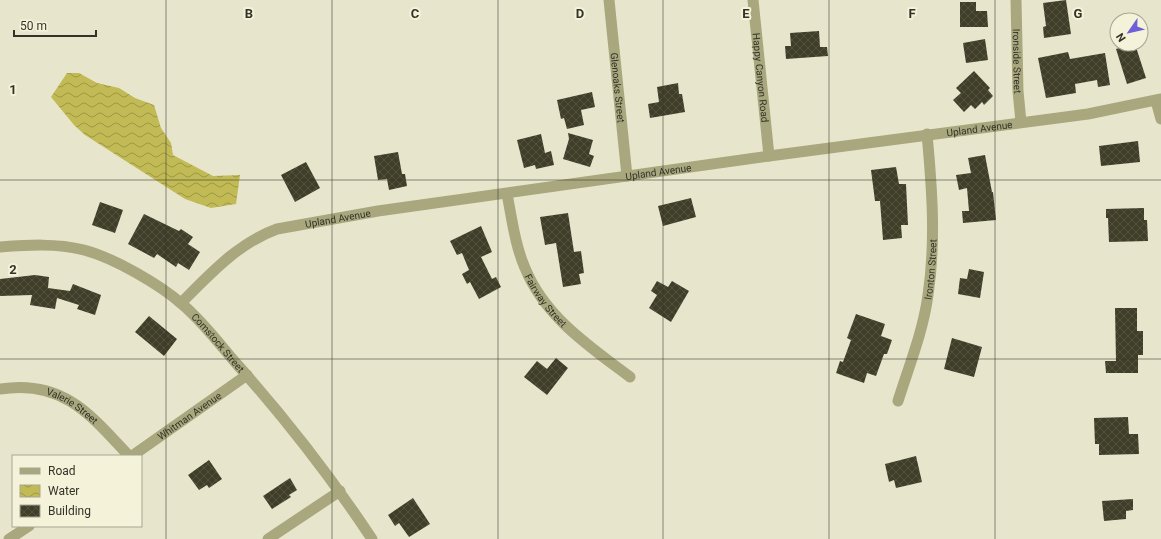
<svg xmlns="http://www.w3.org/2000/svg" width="1161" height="539" viewBox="0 0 1161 539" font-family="Roboto,sans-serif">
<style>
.water{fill:url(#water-waves)}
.building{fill:url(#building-cross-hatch)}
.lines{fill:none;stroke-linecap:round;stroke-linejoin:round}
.minor{stroke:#a9a77e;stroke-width:11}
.grid{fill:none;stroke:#333329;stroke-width:1;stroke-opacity:0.55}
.labels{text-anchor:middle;stroke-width:4;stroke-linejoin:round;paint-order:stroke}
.street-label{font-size:10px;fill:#333329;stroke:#f4f3d9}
.grid-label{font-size:13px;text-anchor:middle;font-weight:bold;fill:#333329;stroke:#f4f3d9;stroke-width:4;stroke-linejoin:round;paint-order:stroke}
</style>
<defs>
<pattern id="water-waves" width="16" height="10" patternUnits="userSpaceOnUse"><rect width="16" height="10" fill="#c2ba55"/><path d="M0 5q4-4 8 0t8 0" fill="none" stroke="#9e9846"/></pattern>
<pattern id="building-cross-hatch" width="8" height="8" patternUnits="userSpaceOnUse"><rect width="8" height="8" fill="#3f3e29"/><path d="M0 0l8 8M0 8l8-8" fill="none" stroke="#535240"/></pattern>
</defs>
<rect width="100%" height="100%" fill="#e7e6cc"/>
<!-- water -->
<path class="water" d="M67,73H79L97,83L119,88L135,98L154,105L161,128L171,143L173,155L213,176L240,175L236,204L211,208L185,199L85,135L74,125L51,97Z"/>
<!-- building -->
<path class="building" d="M1066,0L1071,34L1044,38L1043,27L1046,26L1043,3Z
M960,2H976V11H987L988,27H960Z
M819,31L820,47H827L828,56L786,59L785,46H791L790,33Z
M985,39L988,60L966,63L963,43Z
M1132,44H1135L1146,78L1127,84L1116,49Z
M1068,52L1070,59L1105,53L1110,85L1098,87L1097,80L1075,84L1076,93L1046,98L1038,58Z
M974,71L990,88L988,90L993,96L984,105L982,102L975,109L971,105L964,112L953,100L961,93L956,88Z
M678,83L679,94H682L685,112L650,118L648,104L659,102L657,87Z
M592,92L595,107L581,110L584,125L567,129L564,118L561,119L557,100Z
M568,133L593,140L589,154L594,156L590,167L563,159L569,139Z
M541,134L545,153L551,151L554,165L536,169L535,165L524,168L517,140Z
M1138,141L1140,162L1101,166L1099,146Z
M398,152L402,174H405L407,186L389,190L387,179L378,180L374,156Z
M985,155L992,192H993L996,220L963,223L962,211H969L967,188L959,190L956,175L971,173L968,158Z
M306,162L320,188L295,202L281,175Z
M896,167L899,184H906L908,225H901L902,238L883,240L880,201H875L871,170Z
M691,198L696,217L663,226L658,206Z
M100,202L123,210L115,233L92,225Z
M1144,208V220H1147L1148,241L1109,242L1108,218H1106V209Z
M568,213L574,252L581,251L584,273L579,274L581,284L563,287L556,243L545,245L540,217Z
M144,214L179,231L181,229L193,237L188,244L200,252L189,270L178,263L176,267L157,254L154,258L128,244Z
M481,226L492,252L481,257L492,279L496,277L501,287L479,299L470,282L467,284L462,274L469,270L462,253L457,255L450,241Z
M969,269L984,272L980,298L958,294L960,278L967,279Z
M35,275L49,277L48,288L70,291L73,284L101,295L95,315L77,309L79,305L57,298L55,309L30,305L32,295L0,296V279Z
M657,281L668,287L672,281L689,291L671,322L649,308L657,295L651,291Z
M1115,308H1137V331H1143V355H1138V373H1106L1105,361H1116Z
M856,314L885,324L881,336L892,340L887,354H884L876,376L867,373L864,383L836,373L840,361L843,362L851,340L847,338Z
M149,316L177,339L164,356L135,332Z
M952,338L982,347L974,377L944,369Z
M556,358L568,368L547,395L524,377L537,361L547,369Z
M1128,417L1129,434H1138L1139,454L1099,455V444H1095L1094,418Z
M916,456L922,482L896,488L894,480L889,482L885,464Z
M209,460L222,479L209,488L207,485L199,490L188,475Z
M290,478L297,490L289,495L291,497L272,509L263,496Z
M413,498L430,524L409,537L399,523L395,526L388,515Z
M1133,499V510L1126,511V519L1104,521L1102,501Z"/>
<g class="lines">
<!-- minor -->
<g class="minor">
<path id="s1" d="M609,0L627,176"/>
<path id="s2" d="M753,0L769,156"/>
<path id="s3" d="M1016,0L1018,91L1021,122"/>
<path d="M1156,101L1161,119"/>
<path id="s4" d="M507,194C512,219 515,245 525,268C545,317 589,346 630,377"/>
<path id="s5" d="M0,247C28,245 56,243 84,250C114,258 159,284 182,304C202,321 218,342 235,362C285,418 331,477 372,539"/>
<path id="s6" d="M181,303C210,274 238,243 277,229L378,211L769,156L1088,114L1161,99"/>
<path id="s7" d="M0,389C63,379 91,415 129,456"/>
<path id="s8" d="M898,401C909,366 923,332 928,295C936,242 932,188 927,134"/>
<path id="s9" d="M132,456L247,375"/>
<path d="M9,539L29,526"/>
<path d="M268,539L340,491"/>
</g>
</g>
<!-- grid -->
<path class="grid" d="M166,0V539M332,0V539M498,0V539M663,0V539M829,0V539M995,0V539M0,180H1161M0,359H1161"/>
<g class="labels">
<!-- street labels -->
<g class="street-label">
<text dy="4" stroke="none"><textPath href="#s3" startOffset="61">Ironside Street</textPath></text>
<text dy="4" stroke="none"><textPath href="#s2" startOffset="78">Happy Canyon Road</textPath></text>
<text dy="4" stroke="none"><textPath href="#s1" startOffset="88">Glenoaks Street</textPath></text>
<text dy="4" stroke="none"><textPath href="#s6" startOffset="832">Upland Avenue</textPath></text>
<text dy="4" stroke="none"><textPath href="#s6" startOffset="508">Upland Avenue</textPath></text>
<text dy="4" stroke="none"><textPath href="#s6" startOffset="184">Upland Avenue</textPath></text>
<text dy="4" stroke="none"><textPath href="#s8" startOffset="136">Ironton Street</textPath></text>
<text dy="4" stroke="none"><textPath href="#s4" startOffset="115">Fairway Street</textPath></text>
<text dy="4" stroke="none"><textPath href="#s5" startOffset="250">Comstock Street</textPath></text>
<text dy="4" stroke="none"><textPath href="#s7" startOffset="77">Valerie Street</textPath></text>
<text dy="4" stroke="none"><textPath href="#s9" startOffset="70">Whitman Avenue</textPath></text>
</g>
</g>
<g class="grid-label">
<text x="249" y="18">B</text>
<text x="415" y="18">C</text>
<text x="580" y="18">D</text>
<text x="746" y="18">E</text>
<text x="912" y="18">F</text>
<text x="1078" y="18">G</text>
<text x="13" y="94">1</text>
<text x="13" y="274">2</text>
</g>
<!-- legend -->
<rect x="12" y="455" width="130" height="72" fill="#f4f3d9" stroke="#a7a693"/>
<rect x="20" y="468" width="20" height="6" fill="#a9a77e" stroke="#a7a693"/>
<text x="48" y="475" font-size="12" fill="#333329">Road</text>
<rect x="20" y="485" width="20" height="12" fill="url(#water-waves)" stroke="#a7a693"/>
<text x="48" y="495" font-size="12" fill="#333329">Water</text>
<rect x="20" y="505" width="20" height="12" fill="url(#building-cross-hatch)" stroke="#a7a693"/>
<text x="48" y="515" font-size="12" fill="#333329">Building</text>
<!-- north arrow -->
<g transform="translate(1129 32) rotate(236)"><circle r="19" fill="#f4f3d9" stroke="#a7a693"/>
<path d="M0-3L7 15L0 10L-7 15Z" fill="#6e5ed8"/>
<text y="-6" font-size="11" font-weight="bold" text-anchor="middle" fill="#333329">N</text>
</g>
<!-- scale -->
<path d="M14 30v6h82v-6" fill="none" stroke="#333329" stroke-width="2"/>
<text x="20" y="30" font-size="12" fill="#333329" stroke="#f4f3d9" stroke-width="3" paint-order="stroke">50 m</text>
</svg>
